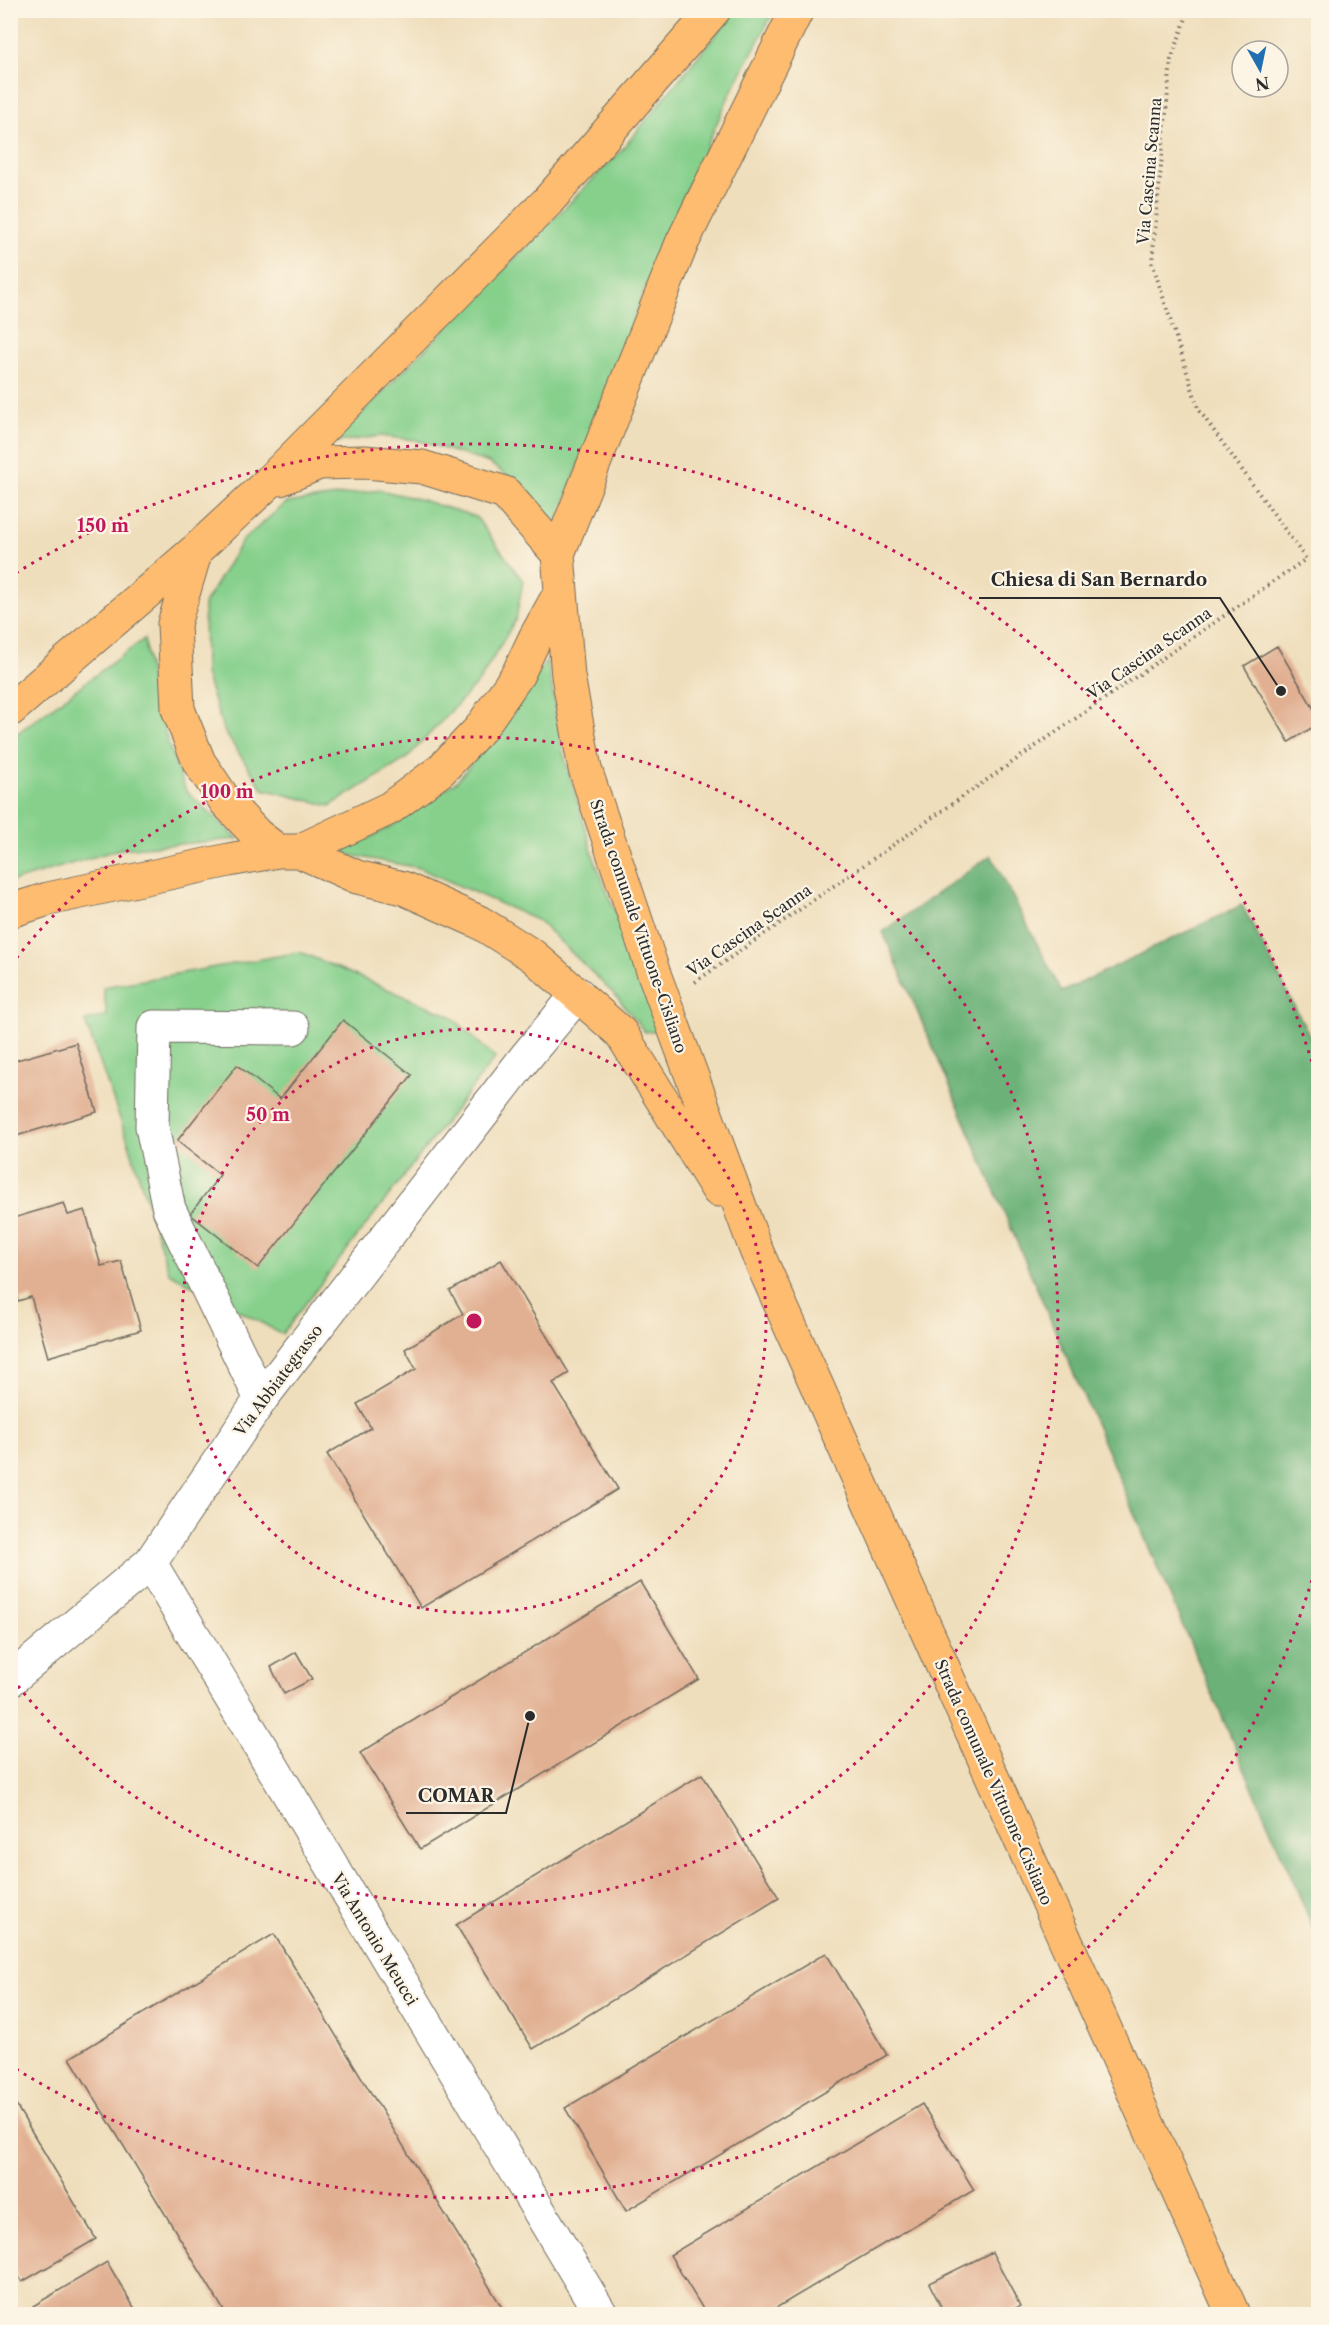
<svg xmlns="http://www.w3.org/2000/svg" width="1329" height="2325" viewBox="0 0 1329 2325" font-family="'Libre Caslon Text',serif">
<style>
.green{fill:#86d08c;stroke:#587e5c;stroke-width:1.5}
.forest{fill:#6cb278;stroke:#4c6e52;stroke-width:1.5}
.building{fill:#e1af91}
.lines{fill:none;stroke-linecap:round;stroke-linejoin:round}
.minor-casing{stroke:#706a5e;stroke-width:35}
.major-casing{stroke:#706a5e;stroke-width:35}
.path{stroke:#706a5e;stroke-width:4;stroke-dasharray:1.5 4.5;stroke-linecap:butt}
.minor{stroke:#fff;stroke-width:33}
.major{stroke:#febc70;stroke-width:33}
.ring{fill:none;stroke:#c2185b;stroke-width:3;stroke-dasharray:3 6}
.labels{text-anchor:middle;stroke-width:4.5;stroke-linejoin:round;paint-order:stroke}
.street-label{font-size:16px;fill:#2b2b2b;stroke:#fcf5e5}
.centre{fill:#c2185b;stroke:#fcf5e5;stroke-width:3}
.ring-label{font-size:18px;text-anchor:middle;font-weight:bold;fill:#c2185b;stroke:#fcf5e5;stroke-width:4.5;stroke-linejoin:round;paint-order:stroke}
.leader{fill:none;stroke:#2b2b2b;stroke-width:2}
.callout-dot{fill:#2b2b2b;stroke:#fcf5e5;stroke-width:2}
.callout-label{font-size:18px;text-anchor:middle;font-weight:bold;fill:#2b2b2b;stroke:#fcf5e5;stroke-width:4.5;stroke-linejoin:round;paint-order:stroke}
</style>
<rect width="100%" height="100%" fill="#fcf5e5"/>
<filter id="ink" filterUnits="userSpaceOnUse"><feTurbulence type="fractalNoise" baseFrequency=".0167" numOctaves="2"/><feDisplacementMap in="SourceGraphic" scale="12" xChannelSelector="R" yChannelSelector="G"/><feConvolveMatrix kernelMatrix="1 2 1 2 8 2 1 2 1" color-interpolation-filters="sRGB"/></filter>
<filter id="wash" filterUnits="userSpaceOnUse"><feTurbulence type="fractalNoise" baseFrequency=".008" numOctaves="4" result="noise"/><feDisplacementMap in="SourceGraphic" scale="24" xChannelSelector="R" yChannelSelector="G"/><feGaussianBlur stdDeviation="1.35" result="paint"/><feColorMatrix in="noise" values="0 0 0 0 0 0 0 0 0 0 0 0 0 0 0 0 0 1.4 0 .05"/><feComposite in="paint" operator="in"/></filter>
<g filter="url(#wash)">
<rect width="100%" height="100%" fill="#efdebc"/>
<!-- green -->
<path class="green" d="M735,11H774L729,96L657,256L555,528L527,490L489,463L416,440L380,436L332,443L621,151Z
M380,490L422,500L476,517L523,581L516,619L480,680L406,759L330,806L263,789L224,731L205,674L204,604L242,541L286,503Z
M144,639L151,684L170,749L186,791L238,839L120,849L11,882V738Z
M547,660L563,752L594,858L662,1029L645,1032L617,997L539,921L419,868L339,853L392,826L457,781L512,715Z
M300,952L451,1016L495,1058L282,1334L169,1273L129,1144L85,1021L107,1016L103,987Z"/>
<!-- forest -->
<path class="forest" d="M991,855L1062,992L1242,905L1318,1052V1939L883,932Z"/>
<g id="blocks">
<!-- building -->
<path class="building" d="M1277,646L1318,716V724L1289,742L1244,666Z
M343,1020L412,1075L258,1268L190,1214L220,1175L177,1141L237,1065L280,1099Z
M76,1043L97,1112L16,1136L10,1118V1062Z
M64,1203L68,1215L85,1210L101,1266L121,1261L141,1330L48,1357L31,1297L18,1301L10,1274V1219Z
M501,1260L569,1373L553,1383L618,1489L421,1608L327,1454L371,1428L357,1404L416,1369L405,1349L463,1314L450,1291Z
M640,1582L699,1679L420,1849L360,1753Z
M296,1652L312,1679L284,1694L271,1667Z
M702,1774L779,1898L533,2049L456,1925Z
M274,1934L506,2314H226L70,2058Z
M826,1953L887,2055L626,2211L565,2108Z
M10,2095L96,2239L22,2282L10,2263Z
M922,2104L974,2190L766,2314H706L670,2255Z
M992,2252L1020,2306L1002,2314H945L929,2283Z
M107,2262L138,2314H38L33,2306Z"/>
</g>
</g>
<g filter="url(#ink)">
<use href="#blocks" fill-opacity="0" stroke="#706a5e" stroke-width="1.5"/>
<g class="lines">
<!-- minor casing -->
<g class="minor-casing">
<path id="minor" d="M261,1399L169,1209L152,1127L154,1027L293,1028
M150,1563L601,2314
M10,1680L150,1563L261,1399L525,1058L578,994"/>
</g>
<!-- major casing -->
<g class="major-casing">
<path id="major" d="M280,479L319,463L365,462L422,467L505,493L558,554
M196,550L174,624L178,709L199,762L226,802L257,835L278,851
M561,591L568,676L585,769L653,971L756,1250L1233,2314
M10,710L196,550L268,483L547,202L714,10
M299,851L357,877L403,888L479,922L533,956L621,1033L718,1190
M10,911L48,899L229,860L278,851H299L390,808L441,770L480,729L518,674L535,638L561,591L558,554L682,243L797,10"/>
</g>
<!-- path -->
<path class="path" d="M695,982L1306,559L1199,410L1152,262L1171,60L1189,10"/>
<!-- minor -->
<use href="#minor" class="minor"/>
<!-- major -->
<use href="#major" class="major"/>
</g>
</g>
<!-- distance rings -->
<g class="ring">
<circle cx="474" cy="1321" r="292"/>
<path d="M11 965A584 584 0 1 1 11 1677"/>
<path d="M1317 1563A877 877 0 0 1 16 2069M16 573A877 877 0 0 1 1317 1079"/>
</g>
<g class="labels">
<!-- street labels -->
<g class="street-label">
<text transform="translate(1149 171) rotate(-85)" y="6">Via Cascina Scanna</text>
<text transform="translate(1149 653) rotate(-35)" y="6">Via Cascina Scanna</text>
<text transform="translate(639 926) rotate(71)" y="6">Strada comunale Vittuone-Cisliano</text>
<text transform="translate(749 930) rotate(-35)" y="6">Via Cascina Scanna</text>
<text transform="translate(278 1380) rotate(-53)" y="6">Via Abbiategrasso</text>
<text transform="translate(994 1782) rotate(66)" y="6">Strada comunale Vittuone-Cisliano</text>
<text transform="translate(375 1939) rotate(59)" y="6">Via Antonio Meucci</text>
</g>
</g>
<circle cx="474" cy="1321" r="9" class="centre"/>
<g class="ring-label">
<text x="103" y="532">150 m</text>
<text x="227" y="798">100 m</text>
<text x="268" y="1121">50 m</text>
</g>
<!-- callouts -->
<path class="leader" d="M1281 691L1220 598H979M530 1716L506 1813H406"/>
<g class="callout-dot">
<circle cx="1281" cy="691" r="6"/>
<circle cx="530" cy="1716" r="6"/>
</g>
<g class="callout-label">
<text x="1099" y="586">Chiesa di San Bernardo</text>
<text x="456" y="1802">COMAR</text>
</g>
<!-- margin -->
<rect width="1329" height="2325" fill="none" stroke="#fcf5e5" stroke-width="36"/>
<!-- north arrow -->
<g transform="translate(1260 69) rotate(171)"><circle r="28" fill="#fcf5e5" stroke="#a8a49b" stroke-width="1.5"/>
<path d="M0-4.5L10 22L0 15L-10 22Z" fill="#1f6fb2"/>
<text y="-9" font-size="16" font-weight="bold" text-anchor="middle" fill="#2b2b2b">N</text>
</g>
</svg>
